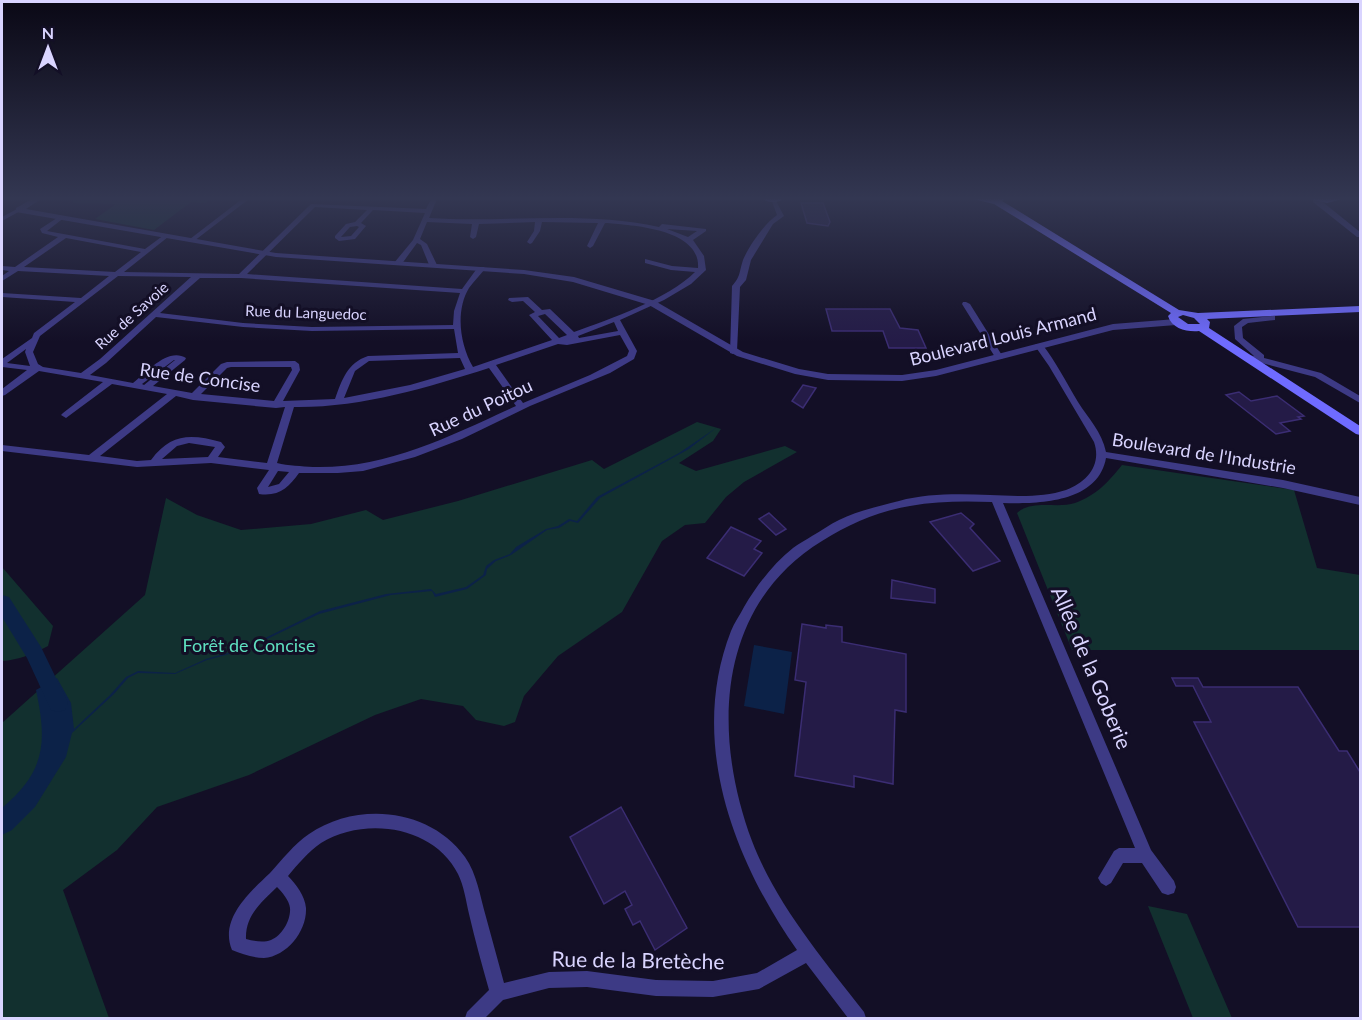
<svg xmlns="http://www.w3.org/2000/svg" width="1362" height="1020" viewBox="0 0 1362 1020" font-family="Lato,sans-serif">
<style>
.green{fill:#12302f}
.water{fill:#0c2248}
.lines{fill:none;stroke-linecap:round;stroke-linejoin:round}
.river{fill:#0c2248;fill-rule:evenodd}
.building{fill:#241b47;stroke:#3b2d73;stroke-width:1.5}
.minor{fill:#3d3a85;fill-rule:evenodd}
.tertiary{fill:#3d3a85;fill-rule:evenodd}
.secondary{fill:#6f6bff;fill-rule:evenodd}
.labels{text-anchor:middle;stroke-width:6;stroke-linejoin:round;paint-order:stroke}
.far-street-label{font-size:15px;fill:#d9d4ff;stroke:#130f26}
.street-label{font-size:18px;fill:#d9d4ff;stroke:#130f26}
.park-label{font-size:18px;fill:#5fe0c0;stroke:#130f26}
.near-street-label{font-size:21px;fill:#d9d4ff;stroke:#130f26}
</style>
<rect width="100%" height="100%" fill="#130f26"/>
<!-- green -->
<path class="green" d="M71,199H211L205,203L191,202L154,230L95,219L116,204L74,203Z
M697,422L721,429L713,441L679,463L696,471L785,446L797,452L744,482L726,497L705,523L685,525L662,541L622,612L558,656L524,696L515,722L504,726L476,720L463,706L421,699L375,715L249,775L157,807L117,850L63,890L109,1018H2V723L145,595L166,498L197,515L241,530L311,524L366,510L383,520L458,501L592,460L604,469Z
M1122,465L1294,490L1317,568L1360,575V650H1072L1017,513C1032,499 1057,509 1075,503C1097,495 1108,482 1122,465Z
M2,567L53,626L48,646C32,654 19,660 2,661Z
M1148,906L1187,914L1232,1018H1193Z"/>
<!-- water -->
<path class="water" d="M716,428L689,449L600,498L578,523L570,521L559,528L547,530L511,555L496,561L487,569L486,575L467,589L435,597L432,591L391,595L319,614L244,650L207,660L175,674L138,673L128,678L114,694L72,733L66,757L35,807L12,830L2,835V808C46,771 47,742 36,690L57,678L71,703L74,729L110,695L126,677L138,671L175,673L206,659L243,649L320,611L386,594L431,589L436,594L466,587L483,575L486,566L494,560L510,554L516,547L546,529L558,526L569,519L577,521L597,497L679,453Z
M754,645L792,652L784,714L744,706Z"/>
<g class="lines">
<!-- river -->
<path class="river" d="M2,595L9,597L41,647L68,703L65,710L58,712L51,710L27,658L2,617Z"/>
</g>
<!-- building -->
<path class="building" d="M801,203H823L830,222L828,226L807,223Z
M826,309H890L900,328L918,330L926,348H889L883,331H832Z
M803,385L816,388L803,408L792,401Z
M1239,392L1251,401L1277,396L1304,416L1298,417L1301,419L1280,423L1290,431L1276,434L1226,395Z
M769,513L786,529L776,535L759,519Z
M961,513L974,524L970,528L1000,561L973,571L930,522Z
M731,527L761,541L754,549L762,553L744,576L707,558Z
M892,580L935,589V603L891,598Z
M802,624L826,628V625L842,627V642L906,654V712L895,710L893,784L854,776V787L795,776L806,682L795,680Z
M1172,678H1198L1203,687H1298L1339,751H1347L1360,772V927H1298L1194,722H1211L1193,686H1176Z
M621,807L687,928L655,950L640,921L633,925L625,909L632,905L625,891L604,904L570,837Z"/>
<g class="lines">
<!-- minor -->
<path class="minor" d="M242,199H249L194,241H190V239Z
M431,199H437L429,218C505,223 584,210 659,227L662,224L706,229V231L693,240L704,256L706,270L691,284L664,300L620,320L637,351L634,359L610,373L530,406L462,439L415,457L363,471L338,473H299C289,487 279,497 259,494L257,488L269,470L211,463L137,467L2,451V445L89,455L167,394L112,384L66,418L61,415L63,413L103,382L39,371L5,395L2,396V389L27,370L2,367V359L32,338L34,333L75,302L2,297V293L81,298L109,276L18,271L2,281V276L9,271L2,270V266L15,267L58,237L42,233L40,229L60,216L65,217L47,231L145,249L164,235H168V237L124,272L239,274L311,204L426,209ZM315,207L367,210L355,222L346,224L335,236V238L339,241L355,239L366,226L361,223L373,210L425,213L413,240L394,263L398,265H401L417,243L421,245L430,267L437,265L427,244L420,239L427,222L472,224L470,237L473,239L476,237L479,224L535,222L534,231L527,242L530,244L532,243L540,231L542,222L598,223L587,246L590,248L593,246L605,223C632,225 701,229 698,268L672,266L645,259V263L671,270L695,272C668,299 610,319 574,332L550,309L542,310L528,297L509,298L508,300L512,302L523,301L535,312L529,315L552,340L473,367C460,345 455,311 469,288C474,281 480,275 485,269L484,267H478L462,289L247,274ZM357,226L359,227L351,236L341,237L350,227ZM667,229L697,231L688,237ZM66,238L141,252L115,272L24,267ZM118,276L191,277L100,359L81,373L43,367L38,364L33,352L40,336ZM200,278H241L460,293L454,311L453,325L312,327L243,323L160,313ZM545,314L567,335L559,338L538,316ZM156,317L243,327L312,331L454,329L458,353L368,356C347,363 342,380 335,399L283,401L300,370L299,364L295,361L227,362L221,364L192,393L153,386L185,360L186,358C168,347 147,372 133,383L90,375L106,363ZM614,322L618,331L579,338L578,336ZM620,335L629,351L627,356L590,375L523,403L496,365L558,344L567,345ZM26,349L25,352L30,366L7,363ZM460,358L465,369L410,385L344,398L355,371L369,361ZM175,360L144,385L142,384L174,360ZM231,367H291L292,370L274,401L201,394L227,368ZM489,368L516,406C450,436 387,469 313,467C302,466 288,466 277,463L294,407C360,408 426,388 489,368ZM176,396L193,400L276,408L285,407L267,463L218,457L225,447L221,442C191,434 171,433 151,460L137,461L100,456ZM189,443L215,447L208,457L162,459L177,446ZM278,471L289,472L279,484L268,487Z
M771,199H775L784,216L773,224L751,260L746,280L740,287L737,351L733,354L730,353L732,286C741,276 739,272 743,260C749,246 764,224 777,215Z
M17,209L22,210L2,221V217Z
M963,302H966L970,304L1003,357L1002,359H996L995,357L962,304Z
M1272,316H1275V320L1248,323L1242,327L1243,338L1264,355V358L1321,373L1360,396V403L1315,377L1243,358V354L1254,356L1235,339L1234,326L1243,319Z
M1036,344H1042C1056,362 1066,382 1078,402C1088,418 1102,432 1106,452L1283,480L1360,497V505L1283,488L1106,458C1098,503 1038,504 1003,503L1151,850L1174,881L1176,887L1174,893L1168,895L1162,893L1142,863H1123L1111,883L1106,886L1101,883L1098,878L1114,851L1119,848H1135L992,502C965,501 937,501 910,506C879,511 849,524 822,541C716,606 712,734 752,841C776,904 823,959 864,1012L866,1018H848L806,963L759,989L713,997L656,996L587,987L549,988L503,1000L485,1018H465L467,1012L489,990C482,965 475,940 469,914C466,901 464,886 458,874C434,826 365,816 321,843C308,852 298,864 288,876C296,884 305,896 306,908C307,931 287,956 264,958C253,958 242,954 232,950C219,919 250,892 270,873C282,860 294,844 309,834C357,801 430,808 465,857C477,874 480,896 486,917C492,939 498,961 504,983L549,972L587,971L656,980L713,981L757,973L797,950C733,859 688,741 731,631C734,623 740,615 744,607C757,585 773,564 793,548C798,544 806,540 812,536C821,531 830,524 839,520C857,511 880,506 899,501C928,493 960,494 990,495C1014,496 1042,498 1066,490C1087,482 1102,465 1094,442L1049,366L1035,346ZM277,887C282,892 289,900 290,908C291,920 282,936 271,940C263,943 254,941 246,939C245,915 262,902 277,887Z"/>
<!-- tertiary -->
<path class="tertiary" d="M32,199H41L26,209L276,253L524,270L574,277L655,301L743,352L799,369L828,374L902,375L936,370L1113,324L1176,319L1181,322L1176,325L1113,330L936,376L902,381L828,380L795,374L737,356L649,305L573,282L524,274L276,257L16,212V208Z
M1313,199H1319L1360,232V237H1357L1313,202Z"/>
<!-- secondary -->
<path class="secondary" d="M763,199H783C779,203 767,203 763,199Z
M973,199H1005L1002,201L1179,310L1198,313L1360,306V312L1207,319L1210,322L1209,328L1360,426V435L1356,434L1199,331C1187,332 1172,329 1168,316L1171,313L994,204ZM1183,315L1194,318L1200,324H1188L1178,317Z
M1309,199H1342L1327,203Z"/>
</g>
<!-- sky -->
<linearGradient id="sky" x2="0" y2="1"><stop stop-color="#0a0815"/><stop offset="0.58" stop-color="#333752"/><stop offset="1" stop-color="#333752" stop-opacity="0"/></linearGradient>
<rect width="1362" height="342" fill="url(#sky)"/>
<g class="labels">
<!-- far-street labels -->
<g class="far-street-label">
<text transform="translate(306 313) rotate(2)" y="5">Rue du Languedoc</text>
<text transform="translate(132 316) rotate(-42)" y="5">Rue de Savoie</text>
</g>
<!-- street labels -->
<g class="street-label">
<text transform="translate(1003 337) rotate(-14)" y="6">Boulevard Louis Armand</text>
<text transform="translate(200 378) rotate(8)" y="6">Rue de Concise</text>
<text transform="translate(481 408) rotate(-25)" y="6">Rue du Poitou</text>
<text transform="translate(1204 454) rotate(9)" y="6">Boulevard de l'Industrie</text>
</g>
<!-- park labels -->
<g class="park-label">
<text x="249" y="652">Forêt de Concise</text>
</g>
<!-- near-street labels -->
<g class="near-street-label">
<text transform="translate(1091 668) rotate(67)" y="7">Allée de la Goberie</text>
<text transform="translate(638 961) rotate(1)" y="7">Rue de la Bretèche</text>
</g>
</g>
<!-- border -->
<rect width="1362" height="1020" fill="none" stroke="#d9d4ff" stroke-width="6"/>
<!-- north arrow -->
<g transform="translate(48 48)" stroke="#130f26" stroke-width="4.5" paint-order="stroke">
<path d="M0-4.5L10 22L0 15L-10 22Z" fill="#d9d4ff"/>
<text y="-9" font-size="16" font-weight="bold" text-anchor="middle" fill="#d9d4ff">N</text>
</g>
</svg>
